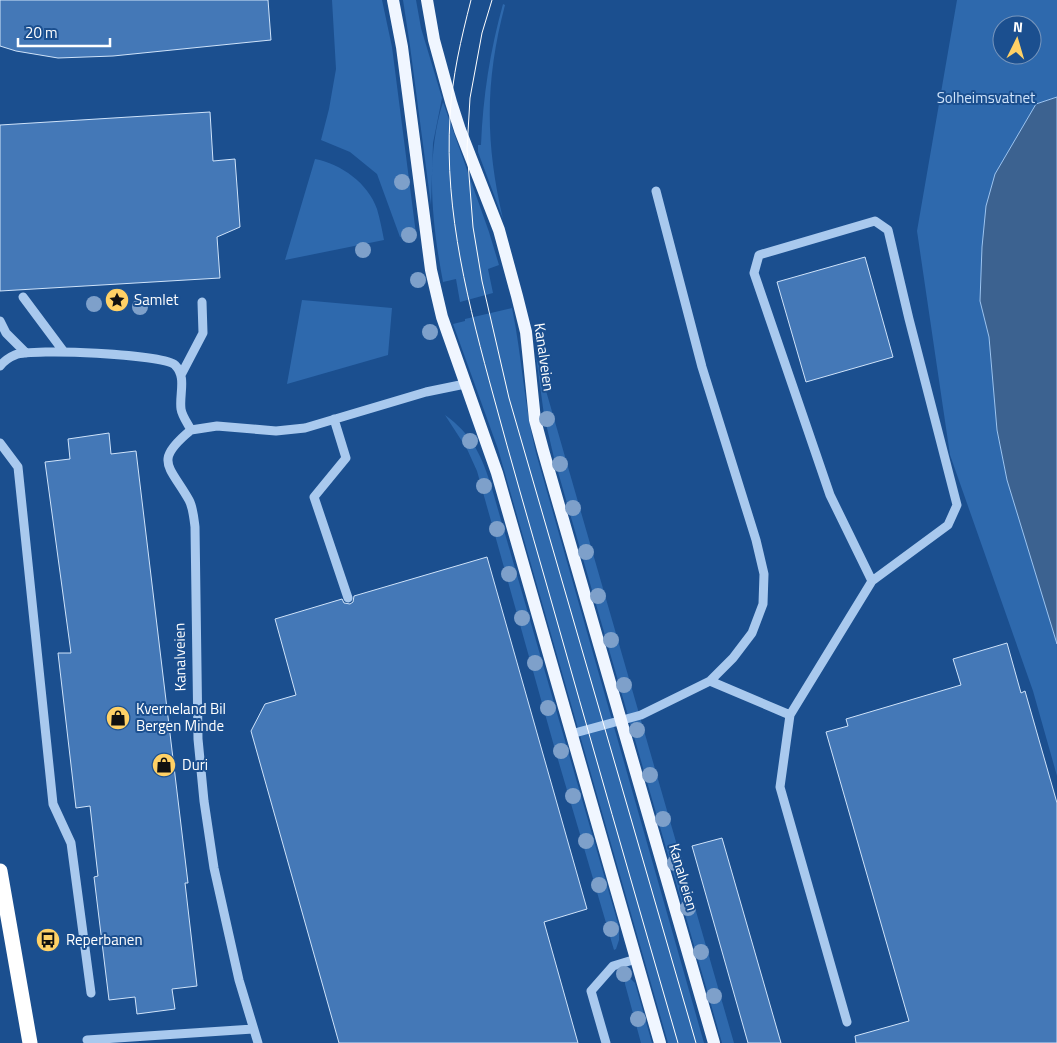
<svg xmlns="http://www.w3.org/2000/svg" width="1057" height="1043" viewBox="0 0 1057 1043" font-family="'Titillium Web',sans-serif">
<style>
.green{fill:#2e69ad;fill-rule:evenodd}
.water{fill:#3c6290;stroke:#9cc4f0}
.building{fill:#4478b7;stroke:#cfe3fa}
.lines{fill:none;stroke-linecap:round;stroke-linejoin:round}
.minor{stroke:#a9c9ee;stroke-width:9}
.major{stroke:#f0f6ff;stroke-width:12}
.highway{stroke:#fff;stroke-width:15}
.tram{stroke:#fff;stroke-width:1}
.tree{fill:#7ea0ca}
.labels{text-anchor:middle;stroke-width:4;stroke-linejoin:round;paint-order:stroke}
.park-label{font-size:15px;fill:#cfe3fa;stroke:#1b4f8f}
.poi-label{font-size:15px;fill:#fff;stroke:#1b4f8f;text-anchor:start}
.street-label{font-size:15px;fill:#fff;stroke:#1b4f8f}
</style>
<rect width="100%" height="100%" fill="#1b4f8f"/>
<!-- green -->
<path class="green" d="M332,0H382L392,47L416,234L400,237L377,174L350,152L321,140L329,109L336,69Z
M403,0H416L421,28L442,98L433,143L431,205L410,46Z
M957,0H1057V97L1036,104L982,247L980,301L989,337L997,430L1057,644V776L1033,691L950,455L917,231ZM1002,25H1032V55H1002Z
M503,4L505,5C485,81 485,142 503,219L478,152V145H481C483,96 490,51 503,4Z
M443,102L489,232L499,265L488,269L493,293L460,302L456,279L443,282C432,224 425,159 443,102Z
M315,159C341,164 368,183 377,209C380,219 382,230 384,240L285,260Z
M302,300L392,308L388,355L287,384Z
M512,308C522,356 524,405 536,453L704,1043H668L498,449L453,324L465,321V319Z
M536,356L734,1043H722L712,1008L554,458L544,415Z
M445,415C471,434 480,452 490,482L619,927V940L616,949L614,950L554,746L477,471L467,449Z
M630,978L635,983L652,1043H641L625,984V981Z"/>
<!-- water -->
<path class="water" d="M1057,97V644L1007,480L997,430L989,337L980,301L982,247L986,206L995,174L1036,104Z"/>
<!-- building -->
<path class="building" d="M0,0H268L271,40L113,56L58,58L16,51L0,46Z
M210,112L213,161L235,159L240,227L217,237L220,278L0,291V125Z
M865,257L893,357L806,382L777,282Z
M109,433L111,454L136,451L188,883H185L197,986L172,989L175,1009L137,1014L135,997L109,1000L94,877L98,876L90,806L76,808L58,653H71L45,462L70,459L68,439Z
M487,557L587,909L544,922L578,1043H339L251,731L265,704L296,695L275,619L342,599L344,603L350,604L353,602L354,596Z
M1007,643L1021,693L1025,691L1057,803V1043H856L855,1036L909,1021L826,732L848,726L846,719L961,685L953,659Z
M722,838L781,1043H748L692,846Z"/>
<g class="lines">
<!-- minor -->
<path class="minor" d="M23,297L64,352
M0,321L6,333L26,353
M0,366C3,362 10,357 15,355C32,348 163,354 175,365C187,377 179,394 181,409C182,416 188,424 191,430C153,461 169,465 189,500C193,507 194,519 195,527L198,739L204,801L214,868L239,980L258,1043
M181,375L203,333L202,302
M334,419L346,458L314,497L348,598
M191,430L217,426L276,431L305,428L426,392L465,384
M0,443L18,467L53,804L71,843L91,993
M710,681L790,715L780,787L847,1022
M790,715L872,581L948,525L957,505L909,319L888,230L875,221L759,255L754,273L830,495L872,581
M571,734L641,715L710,681L733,658L752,633L763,604L764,574L756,540L702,367L656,191
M87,1040L253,1029
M606,1043L591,991L613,966L636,959"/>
<!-- major -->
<path class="major" d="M393,0L402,47L431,270L442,317L497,473L660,1043
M427,0L434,40L451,102L460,130L499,230L517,296L526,332L535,420L543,450L714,1043"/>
<!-- highway -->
<path class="highway" d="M0,871L30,1043"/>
<!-- tram -->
<path class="tram" d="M471,0C461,39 452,77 450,117C444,212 469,307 494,398C511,461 529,523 547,586C590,738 634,891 678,1043
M492,0L482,33L470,98L467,149L473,227L482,281L509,398L696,1043"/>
</g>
<!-- trees -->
<g class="tree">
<circle cx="402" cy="182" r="8"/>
<circle cx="409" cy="235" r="8"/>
<circle cx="363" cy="250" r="8"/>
<circle cx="418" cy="280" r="8"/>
<circle cx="94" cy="304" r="8"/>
<circle cx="140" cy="307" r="8"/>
<circle cx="430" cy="332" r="8"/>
<circle cx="547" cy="419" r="8"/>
<circle cx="470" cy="441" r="8"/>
<circle cx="560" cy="464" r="8"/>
<circle cx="484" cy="486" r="8"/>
<circle cx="573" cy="508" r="8"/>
<circle cx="497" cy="529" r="8"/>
<circle cx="586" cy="552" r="8"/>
<circle cx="509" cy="574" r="8"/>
<circle cx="598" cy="596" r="8"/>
<circle cx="522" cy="618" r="8"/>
<circle cx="611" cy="640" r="8"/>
<circle cx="535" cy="663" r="8"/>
<circle cx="624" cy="685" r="8"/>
<circle cx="548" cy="708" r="8"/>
<circle cx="637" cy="730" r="8"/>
<circle cx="561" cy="751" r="8"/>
<circle cx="650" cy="775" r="8"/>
<circle cx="573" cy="796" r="8"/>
<circle cx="663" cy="819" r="8"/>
<circle cx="586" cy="841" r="8"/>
<circle cx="675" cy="863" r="8"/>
<circle cx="599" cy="885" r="8"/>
<circle cx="688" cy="908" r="8"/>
<circle cx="611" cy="929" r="8"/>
<circle cx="701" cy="952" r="8"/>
<circle cx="624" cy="974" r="8"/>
<circle cx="714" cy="996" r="8"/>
<circle cx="638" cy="1019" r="8"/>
</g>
<!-- icons -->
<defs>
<g id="sight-disc" transform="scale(1.25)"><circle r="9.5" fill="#ffd166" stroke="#1b4f8f"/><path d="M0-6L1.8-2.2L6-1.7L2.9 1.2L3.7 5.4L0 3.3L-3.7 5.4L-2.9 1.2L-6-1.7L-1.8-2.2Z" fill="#111"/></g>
<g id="shop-disc" transform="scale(1.25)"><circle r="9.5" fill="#ffd166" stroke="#1b4f8f"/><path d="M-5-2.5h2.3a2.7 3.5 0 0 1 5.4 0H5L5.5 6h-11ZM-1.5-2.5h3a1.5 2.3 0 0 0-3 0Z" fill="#111"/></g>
<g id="bus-disc" transform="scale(1.25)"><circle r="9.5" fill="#ffd166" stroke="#1b4f8f"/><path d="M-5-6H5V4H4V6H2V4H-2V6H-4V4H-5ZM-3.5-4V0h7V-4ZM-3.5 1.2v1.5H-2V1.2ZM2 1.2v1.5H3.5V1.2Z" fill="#111"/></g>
</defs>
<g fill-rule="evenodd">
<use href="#sight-disc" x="117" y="300"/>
<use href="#shop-disc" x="118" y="718"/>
<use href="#shop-disc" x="164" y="765"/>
<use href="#bus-disc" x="48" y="940"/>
</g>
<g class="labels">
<!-- park labels -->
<g class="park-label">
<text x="986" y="103">Solheimsvatnet</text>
</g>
<!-- poi labels -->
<g class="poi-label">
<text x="134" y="305">Samlet</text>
<text x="136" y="714">Kverneland Bil<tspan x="136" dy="17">Bergen Minde</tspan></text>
<text x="182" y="770">Duri</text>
<text x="66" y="945">Reperbanen</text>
</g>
<!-- street labels -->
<g class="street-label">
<text transform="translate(544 357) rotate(82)" y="5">Kanalveien</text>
<text transform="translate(180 657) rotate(-91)" y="5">Kanalveien</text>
<text transform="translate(683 877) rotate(74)" y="5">Kanalveien</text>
</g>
</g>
<!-- north arrow -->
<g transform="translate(1017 40) rotate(5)"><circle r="24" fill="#1b4f8f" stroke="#7695bc"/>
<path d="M0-4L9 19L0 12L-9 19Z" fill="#ffd166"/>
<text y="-8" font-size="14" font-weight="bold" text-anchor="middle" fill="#ffffff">N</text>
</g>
<!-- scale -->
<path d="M18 38v8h92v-8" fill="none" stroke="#ffffff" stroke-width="2.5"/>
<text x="25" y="38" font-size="15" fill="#ffffff" stroke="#1b4f8f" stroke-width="4" paint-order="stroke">20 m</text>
</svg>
